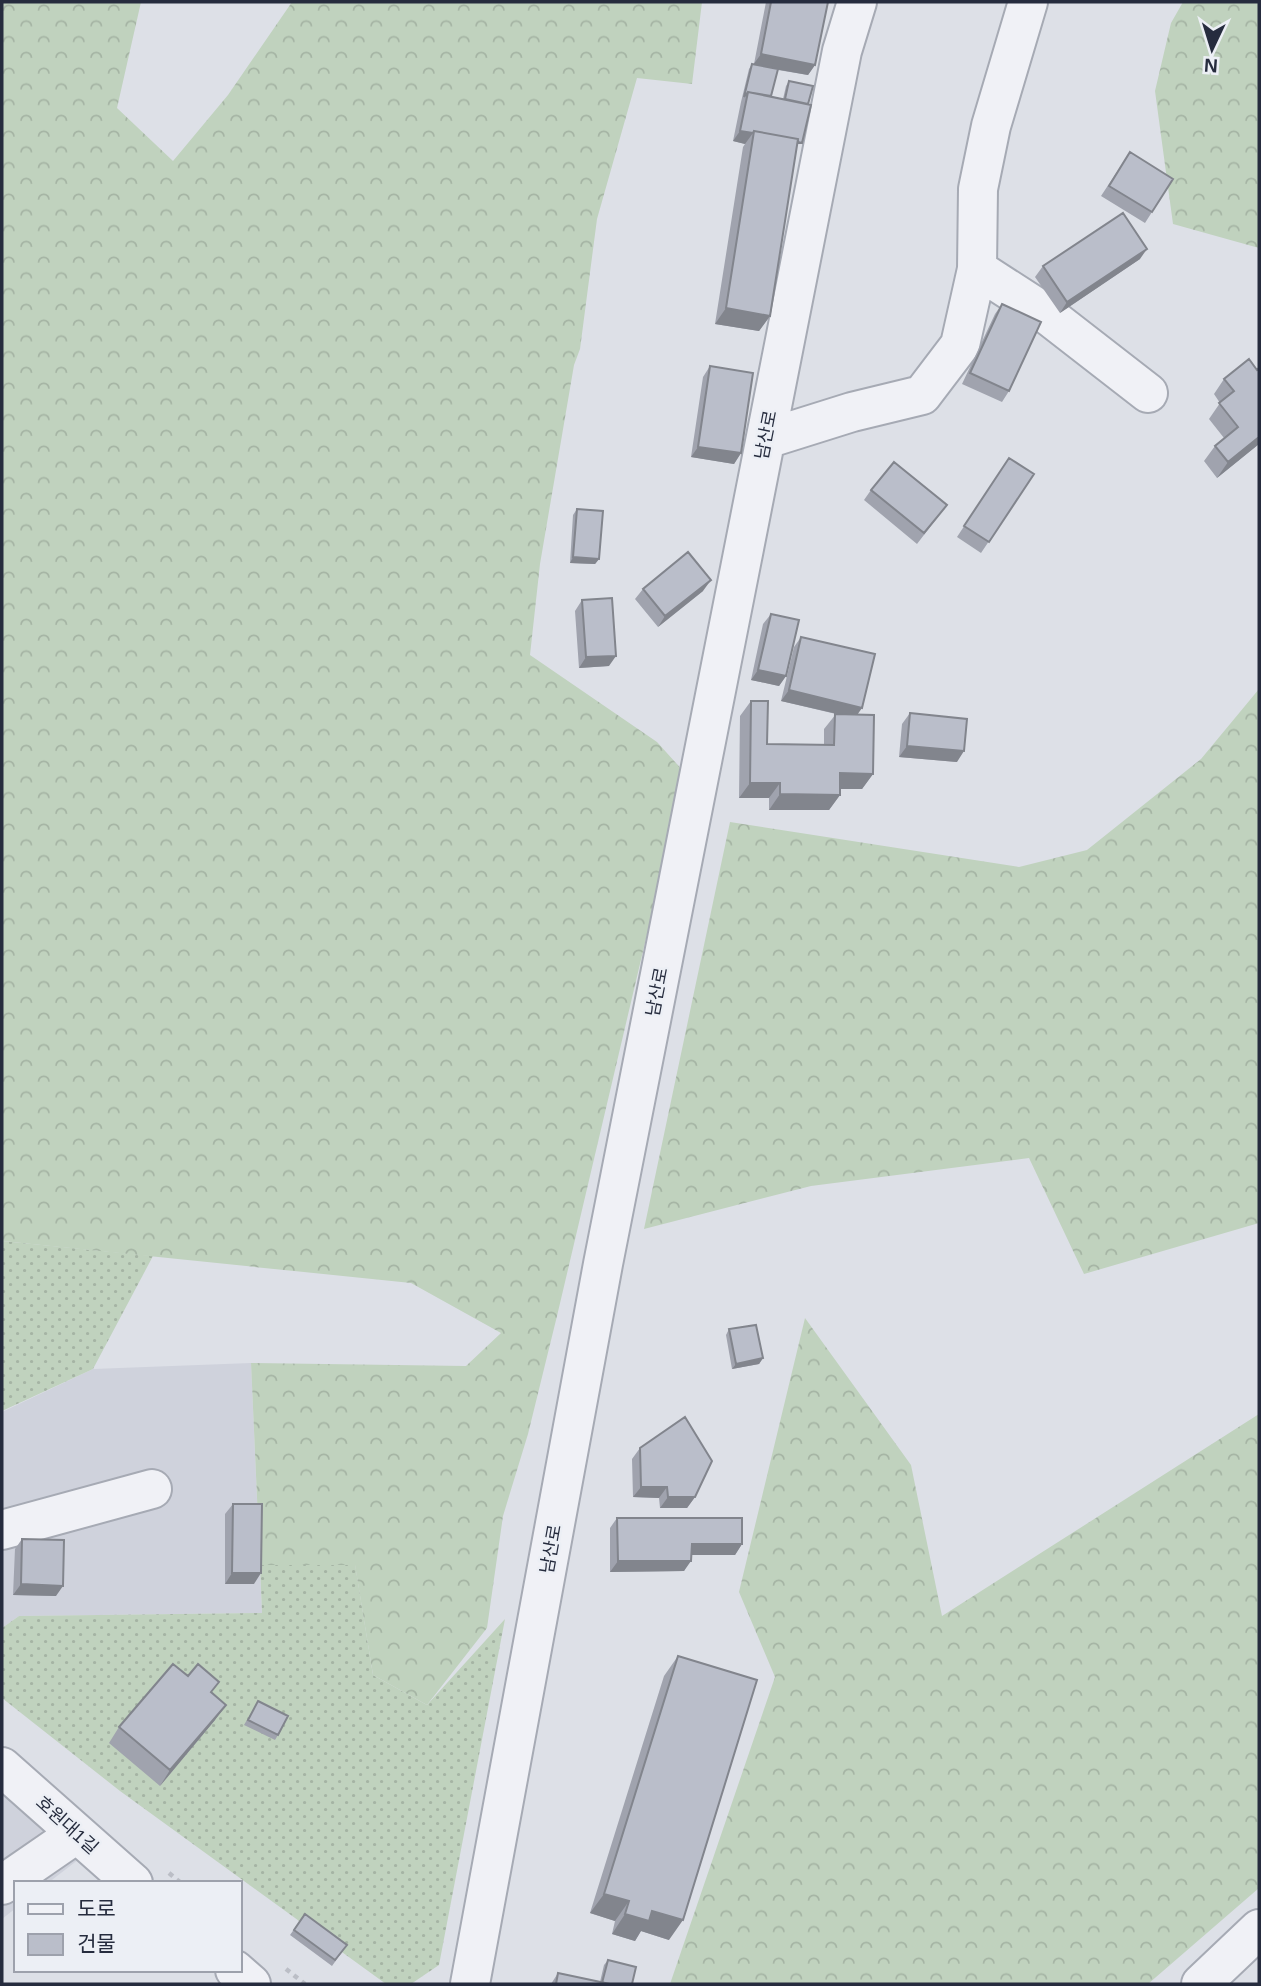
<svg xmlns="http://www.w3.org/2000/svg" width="1261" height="1986" viewBox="0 0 1261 1986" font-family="Arial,'Noto Sans KR',sans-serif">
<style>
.built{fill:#cfd2dc}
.grass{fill:url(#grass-dots)}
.forest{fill:url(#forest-crowns)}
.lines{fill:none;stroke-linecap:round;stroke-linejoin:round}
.minor-casing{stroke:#a6aab4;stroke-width:42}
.path{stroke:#bbbec6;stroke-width:4.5;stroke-dasharray:5 5;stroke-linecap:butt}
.minor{stroke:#f0f1f6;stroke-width:38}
.wall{fill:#a0a3ae}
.shaded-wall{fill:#82858d}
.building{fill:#babeca;stroke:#82858d;stroke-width:2}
.labels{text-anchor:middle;stroke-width:5;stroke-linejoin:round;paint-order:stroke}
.street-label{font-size:18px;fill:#262c3e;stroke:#eceff5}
</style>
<defs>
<pattern id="grass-dots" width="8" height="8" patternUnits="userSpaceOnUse" patternTransform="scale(1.75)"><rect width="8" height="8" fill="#c0d2be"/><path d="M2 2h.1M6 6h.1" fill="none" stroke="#a5b4a4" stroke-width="1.8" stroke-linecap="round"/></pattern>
<pattern id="forest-crowns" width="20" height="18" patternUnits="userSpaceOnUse" patternTransform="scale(1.75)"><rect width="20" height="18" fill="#c0d2be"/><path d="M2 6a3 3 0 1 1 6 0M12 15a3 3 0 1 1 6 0" fill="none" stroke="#a5b4a4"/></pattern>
</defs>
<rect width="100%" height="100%" fill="#dde0e7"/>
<!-- built -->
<path class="built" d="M251,1363L262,1613L19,1616L2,1628V1412L93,1369Z
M2,1790L83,1856L48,1883H16V1908L2,1919Z"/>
<!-- grass -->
<path class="grass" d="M2,1241L153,1256L93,1369L2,1411Z
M355,1564L373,1675L427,1705L505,1619L439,1965L411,1984H386L120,1791L2,1698V1628L19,1616L262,1613L260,1565Z"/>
<!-- forest -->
<path class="forest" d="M2,2H141L117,108L173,161L228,95L292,2H702L692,84L637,78L597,219L580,349L574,365L540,564L530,655L657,742L685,773L557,1316L528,1434L503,1516L487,1628L427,1705L373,1675L355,1565H260L251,1363L466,1366L501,1333L411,1283L2,1241Z
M1183,2H1259V248L1173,224L1155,91L1171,23Z
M1259,689V1223L1084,1274L1029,1158L811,1186L644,1229L730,822L1019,867L1087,850L1201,759Z
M805,1318L911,1465L942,1616L1259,1414V1888L1148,1984H670L775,1677L739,1592Z"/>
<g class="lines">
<!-- minor casing -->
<g class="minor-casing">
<path id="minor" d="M977,269L1045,313L1148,393
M766,439L852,412L922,395L960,345L977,269L978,189L991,126L1028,2
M2,1530L152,1489
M2,1767L133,1883
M2,1885L76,1834
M235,1970L251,1984
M470,1984L603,1264L842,51L857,2
M1201,1984L1259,1929"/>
</g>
<!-- path -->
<path class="path" d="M169,1873L181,1883
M286,1969L305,1984"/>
<!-- minor -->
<use href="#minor" class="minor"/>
</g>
<!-- wall -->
<path class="wall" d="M766,2H828L815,65L808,75L778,70L771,96L783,99L786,86L789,81L796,151L770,316L759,331L715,324L743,147L745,144L733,141L741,102L749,69L752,64H754Z
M1130,152L1152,212L1145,223L1101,196Z
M1140,259L1060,313L1035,277L1043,266Z
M1002,304L1009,391L1002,402L962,384L995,314Z
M1249,359L1259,444L1217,478L1204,461L1215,446L1224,438L1209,419L1220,403L1214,394L1224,379Z
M710,366L741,453L734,464L691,457L703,377Z
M1009,458L1034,474L981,553L957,537Z
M871,490L947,505L917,544L864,500Z
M577,509L599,559L595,564L570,563L573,515Z
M643,589L703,591L658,627L635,599Z
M582,600L609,666L579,668L575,611Z
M771,614L786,676L779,686L751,680L763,624Z
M801,637L857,714L873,774L862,789H840V795L829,810H769V798H739L740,716L751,701L767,744L824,745V729L836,714L781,701L794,647Z
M910,713L957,762L899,757L902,724Z
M729,1329L763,1358L759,1364L732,1369L726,1335Z
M640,1448L695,1497L687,1508H660L659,1498L633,1497L632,1459Z
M233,1504L254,1584H225V1514Z
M617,1518L742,1544L735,1555H692L684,1571L610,1572V1528Z
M22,1539L56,1596L13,1595L15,1549Z
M678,1656L669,1940L641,1931L635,1941L612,1934L615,1921L590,1913L664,1676Z
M188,1676L219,1682L211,1692L215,1720L160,1786L109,1743L119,1727Z
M258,1701L278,1735L275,1740L244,1725Z
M305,1914L347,1945L332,1966L290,1935Z
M608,1960L632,1984H551L558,1973L600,1982L604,1965Z"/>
<!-- shaded-wall -->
<path class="shaded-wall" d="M761,54L815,65L808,75L753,65Z
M740,131L753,133L745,144L733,141Z
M1147,249L1140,259L1060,313L1067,302Z
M726,308L770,316L759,331L715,324Z
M1259,437V444L1217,478L1228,462Z
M698,447L741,453L734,464L691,457Z
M573,557L599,559L595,564L570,563Z
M711,580L703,591L658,627L665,616Z
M616,656L609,666L579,668L586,657Z
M758,670L786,676L779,686L751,680Z
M789,690L862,708L855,718L781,701Z
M907,746L964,751L957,762L899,757Z
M840,773L873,774L862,789H829Z
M750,783H780L769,798H739Z
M780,794L840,795L829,810H769Z
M763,1358L759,1364L732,1369L736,1364Z
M641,1487H667L659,1498L633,1497Z
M668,1497H695L687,1508H660Z
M692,1544H742L735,1555H684Z
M618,1561H691L684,1571L610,1572Z
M232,1573H261L254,1584H225Z
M21,1584L63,1586L56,1596L13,1595Z
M226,1705L215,1720L160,1786L170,1770Z
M604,1894L629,1901L615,1921L590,1913Z
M652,1911L683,1920L669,1940L641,1931L635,1941L612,1934L625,1914Z"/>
<!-- building -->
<path class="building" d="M771,2H828L815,65L761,54Z
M752,64L778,69L771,96L748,92L744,97Z
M789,81L813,86L808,104L785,99Z
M748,92L811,105L802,143L798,142V139L754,131L753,133L740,131Z
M754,131L798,139L770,316L726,308Z
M1130,152L1173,179L1152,212L1109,186Z
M1123,213L1147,249L1067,302L1043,266Z
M1002,304L1041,322L1009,391L970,373Z
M1249,359L1257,370L1259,368V437L1228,462L1215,446L1238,427L1219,403L1234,391L1224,379Z
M710,366L753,373L741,453L698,447Z
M1009,458L1034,474L989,542L964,526Z
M894,462L947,505L924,533L871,490Z
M577,509L603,511L599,559L573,557Z
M688,552L711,580L665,616L643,589Z
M612,598L616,656L586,657L582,600Z
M771,614L799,620L786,676L758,670Z
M801,637L875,654L862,708L789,690Z
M751,701H768L767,744L834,745L835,714L874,715L873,774L840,773V795L780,794V783H750Z
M910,713L967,719L964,751L907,746Z
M756,1325L763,1358L736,1364L729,1329Z
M685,1417L712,1461L695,1497H668L667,1487H641L640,1448Z
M233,1504H262L261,1573H232Z
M617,1518H742V1544H692L691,1561H618Z
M22,1539L64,1540L63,1586L21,1584Z
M678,1656L757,1680L683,1920L652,1911L649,1921L625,1914L629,1901L604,1894Z
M173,1664L188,1676L198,1664L219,1682L211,1692L226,1705L170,1770L119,1727Z
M258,1701L288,1716L278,1735L248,1720Z
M305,1914L347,1945L335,1960L294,1930Z
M608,1960L636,1967L632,1984H610L602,1983Z
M558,1973L610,1984H556Z"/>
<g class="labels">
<!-- street labels -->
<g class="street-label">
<text transform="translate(766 435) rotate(-79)" y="6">남산로</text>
<text transform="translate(657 992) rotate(-79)" y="6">남산로</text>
<text transform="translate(551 1549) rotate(-80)" y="6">남산로</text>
<text transform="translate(67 1825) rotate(42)" y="6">호원대1길</text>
</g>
</g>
<!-- border -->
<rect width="1261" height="1986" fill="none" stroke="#262c3e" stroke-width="7"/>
<!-- legend -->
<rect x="14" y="1881" width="228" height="91" fill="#eceff5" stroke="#9da1ac" stroke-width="2"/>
<rect x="28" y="1904" width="35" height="10" fill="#f0f1f6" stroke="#9da1ac" stroke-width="2"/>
<text x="77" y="1916" font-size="21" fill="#262c3e">도로</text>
<rect x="28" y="1934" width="35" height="21" fill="#babeca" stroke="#9da1ac" stroke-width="2"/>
<text x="77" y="1951" font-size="21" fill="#262c3e">건물</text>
<!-- north arrow -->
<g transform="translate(1212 49) rotate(184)" stroke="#eceff5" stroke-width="5" paint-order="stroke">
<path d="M0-5L12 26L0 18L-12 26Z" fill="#262c3e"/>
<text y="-10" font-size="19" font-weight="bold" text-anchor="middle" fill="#262c3e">N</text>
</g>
</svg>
